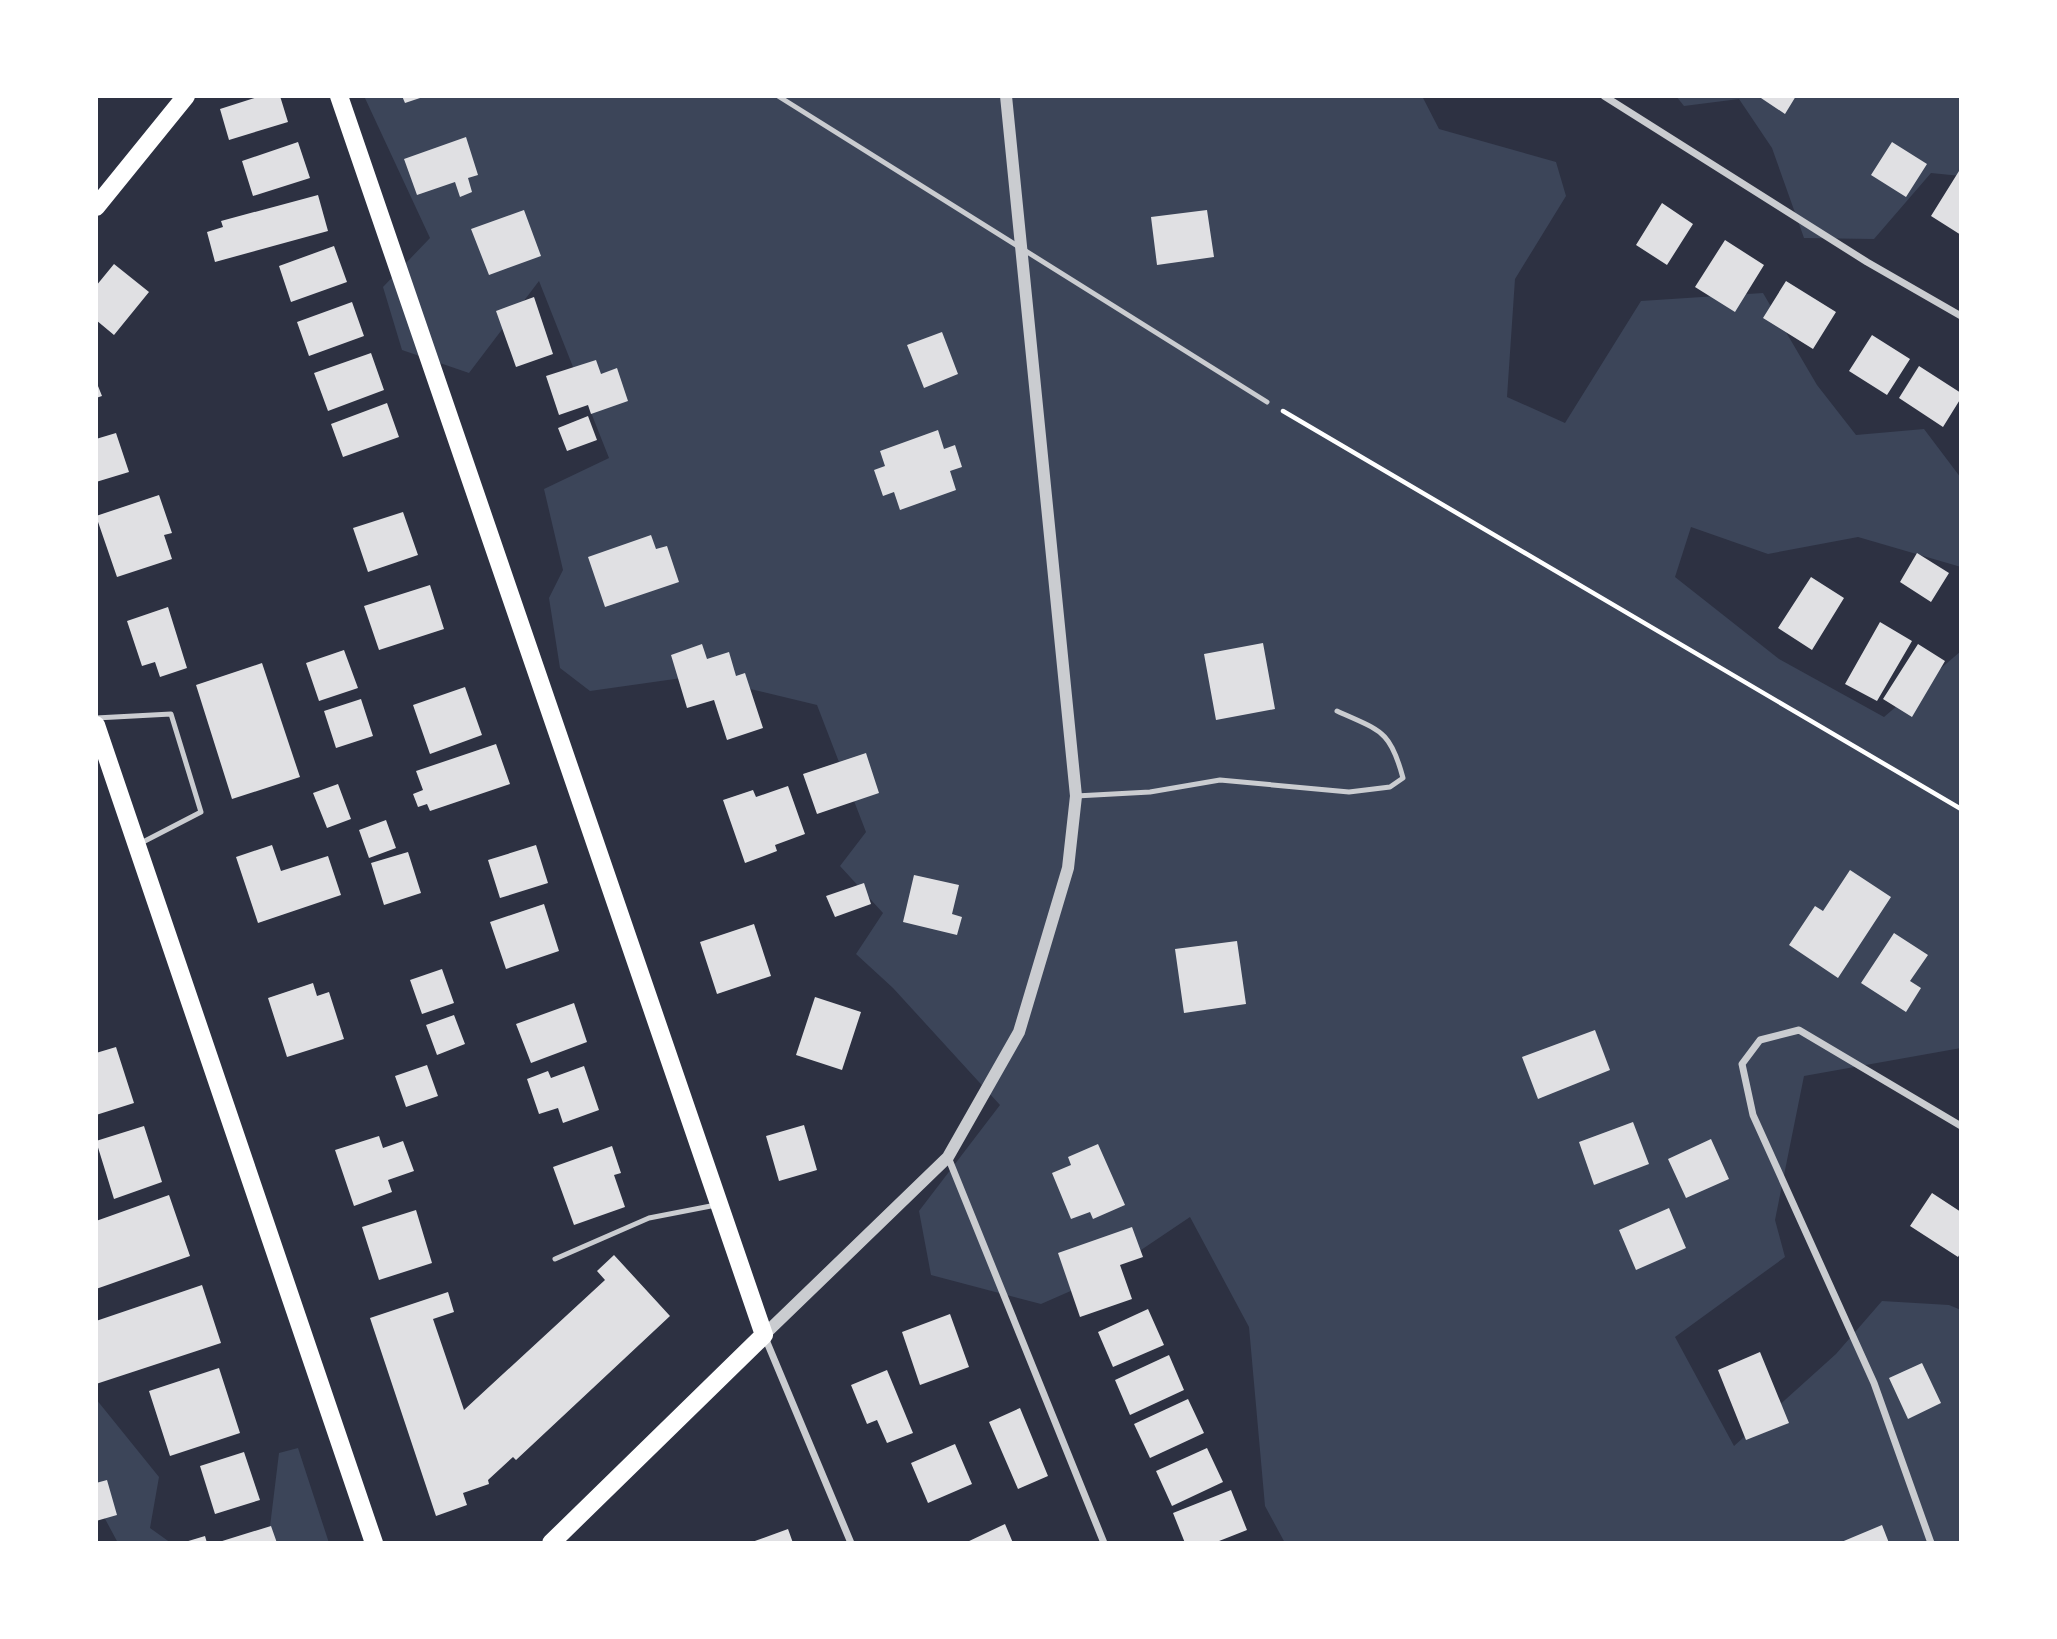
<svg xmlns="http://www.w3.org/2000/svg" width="2057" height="1639" viewBox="0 0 2057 1639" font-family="'Noto Sans',sans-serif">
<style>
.green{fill:#3c4559}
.building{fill:#e0e0e3}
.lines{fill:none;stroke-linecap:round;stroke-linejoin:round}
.path{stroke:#fff;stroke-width:4.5}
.service{stroke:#caccd0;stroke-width:5}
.minor{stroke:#caccd0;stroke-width:7}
.tertiary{stroke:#caccd0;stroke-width:12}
.primary{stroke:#fff;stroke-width:18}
</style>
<rect width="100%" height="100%" fill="#2d3142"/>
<!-- green -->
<path class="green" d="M364,96H1422L1439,129L1556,162L1566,196L1515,279L1507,397L1565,423L1641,301L1763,293L1817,385L1856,435L1924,429L1961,478V567L1858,537L1768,554L1691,527L1675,577L1779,659L1884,717L1961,651V1048L1804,1076L1775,1220L1785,1257L1675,1337L1734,1446L1836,1354L1882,1301L1949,1305L1961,1310V1543H1285L1265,1506L1249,1327L1190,1217L1098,1279L1041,1304L931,1275L919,1211L1000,1105L893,988L856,954L883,913L840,866L866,832L817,705L696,676L590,691L560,668L549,598L563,570L544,489L609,458L539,281L469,373L402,350L383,287L430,238Z
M1676,96H1961V176L1931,173L1874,239L1804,238L1772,148L1739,99L1684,106Z
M96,1399L159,1477L150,1528L171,1543H118L96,1502Z
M298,1448L329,1543H268L279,1453Z"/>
<!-- building -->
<path class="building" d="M261,96H280L288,122L229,140L220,109Z
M402,96H423V97L405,103Z
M1758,96H1796L1785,114Z
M466,137L478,175L468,178L472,192L460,197L455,182L417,195L404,159Z
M298,142L310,178L253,196L242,161Z
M1892,142L1927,164L1906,197L1871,175Z
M1959,171L1961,172V235L1931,216Z
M318,195L328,231L215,262L207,232L223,227L221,221Z
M1662,203L1693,224L1667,265L1636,245Z
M524,210L541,256L489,275L471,229Z
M1207,210L1214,257L1157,265L1151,217Z
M1725,240L1764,265L1735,312L1695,287Z
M334,246L347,282L291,302L279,266Z
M114,264L149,292L114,335L96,320V286Z
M1786,281L1836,312L1813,349L1763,318Z
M534,297L553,354L516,367L496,311Z
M352,302L364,336L309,356L297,322Z
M942,332L958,374L924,388L907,345Z
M1872,335L1910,359L1887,395L1849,371Z
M371,353L384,390L328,411L314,373Z
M596,360L601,374L617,368L628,401L591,414L588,405L559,415L546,376Z
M1919,366L1961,393V398L1943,427L1899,398Z
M96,381L102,396L96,398Z
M387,403L399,437L343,457L331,424Z
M588,416L597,440L567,451L558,428Z
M938,430L944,449L955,445L962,467L950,471L956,490L900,510L894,492L883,496L874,470L885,466L880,451Z
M116,433L129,472L96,482V439Z
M159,495L172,533L164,535L172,559L117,577L96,516Z
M403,512L418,555L368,572L353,528Z
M651,535L656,549L667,546L679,582L605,607L588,557Z
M1917,553L1949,573L1931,602L1900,582Z
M1811,577L1844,598L1812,650L1778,628Z
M430,585L444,629L379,650L364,606Z
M168,607L187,668L160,677L155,662L142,666L127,621Z
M1880,622L1912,641L1877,701L1845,684Z
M1263,643L1275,709L1216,720L1204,654Z
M702,644L707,659L729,652L736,676L745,673L763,728L727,740L714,700L687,708L671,655Z
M1918,644L1945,661L1912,717L1883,699Z
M344,650L358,688L319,701L306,663Z
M262,663L300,777L232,799L196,685Z
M465,687L482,735L430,754L413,705Z
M361,699L373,736L336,748L324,711Z
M496,744L510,784L430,811L427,804L418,807L413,794L423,790L416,771Z
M866,753L879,793L817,814L803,774Z
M338,784L351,819L327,828L313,793Z
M788,786L805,834L775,845L777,851L745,863L723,800L753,790L756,797Z
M386,820L396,848L369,858L359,830Z
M272,845L281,871L328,856L341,895L258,923L236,857Z
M536,845L548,883L500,898L488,860Z
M408,852L421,893L384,905L371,863Z
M1850,870L1891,897L1838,978L1789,945L1815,906L1823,911Z
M914,875L959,885L952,914L962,917L957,935L903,922Z
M864,883L871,904L835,917L826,896Z
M544,904L559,951L506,969L490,922Z
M754,924L771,976L717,994L700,942Z
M1894,933L1928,955L1910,981L1921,988L1906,1012L1861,983Z
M1237,941L1246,1004L1184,1013L1175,949Z
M442,969L454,1003L422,1014L410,980Z
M313,983L317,996L329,992L344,1039L287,1057L268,998Z
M815,997L861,1012L842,1070L796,1055Z
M574,1003L587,1042L531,1063L516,1024Z
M454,1015L465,1044L437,1055L426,1025Z
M1595,1030L1610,1070L1538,1099L1522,1057Z
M116,1047L134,1103L96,1115V1053Z
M427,1065L438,1096L406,1107L395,1076Z
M584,1066L599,1110L563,1123L558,1108L539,1114L527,1079L548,1071L551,1078Z
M1633,1122L1649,1164L1594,1185L1579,1142Z
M804,1125L817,1170L779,1181L766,1136Z
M144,1126L162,1182L114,1199L96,1141Z
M379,1136L383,1148L403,1141L414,1171L388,1180L392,1192L354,1206L335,1150Z
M1711,1139L1729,1179L1686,1198L1668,1159Z
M1098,1144L1125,1205L1093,1219L1090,1212L1071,1219L1052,1173L1071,1165L1068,1157Z
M612,1146L621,1173L614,1175L625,1207L574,1225L553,1167Z
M1932,1193L1961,1212V1252L1958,1257L1910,1226Z
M169,1195L190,1256L96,1289V1221Z
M1669,1208L1686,1248L1636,1270L1619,1230Z
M416,1210L432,1263L379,1280L362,1227Z
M1132,1227L1143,1257L1120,1265L1132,1299L1080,1317L1058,1253Z
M614,1255L670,1316L516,1460L513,1457L488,1480L489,1484L463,1493L467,1505L436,1516L370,1318L448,1292L454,1312L433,1319L464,1410L605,1280L597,1271Z
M202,1285L221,1343L96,1384V1321Z
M1148,1309L1164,1345L1113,1367L1098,1332Z
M950,1314L969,1367L920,1385L902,1332Z
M1760,1352L1789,1423L1746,1440L1718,1370Z
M1169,1355L1184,1390L1130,1415L1115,1380Z
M1922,1363L1941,1403L1908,1419L1889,1378Z
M219,1368L240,1433L170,1456L149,1391Z
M887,1370L913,1433L887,1443L877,1420L867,1424L851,1385Z
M1188,1399L1204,1433L1150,1458L1134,1424Z
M1020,1408L1048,1476L1018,1489L989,1422Z
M955,1444L972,1484L928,1503L911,1463Z
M1207,1448L1223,1482L1172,1506L1156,1471Z
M244,1452L260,1500L215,1514L200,1466Z
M107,1480L117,1515L96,1521V1483Z
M1231,1490L1247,1530L1214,1543H1185L1173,1513Z
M1005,1524L1013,1543H965Z
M1882,1525L1889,1543H1839Z
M271,1526L277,1543H219V1542Z
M788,1529L793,1543H752V1542Z
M205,1536L207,1543H185V1542Z"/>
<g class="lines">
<!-- path -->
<path class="path" d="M1283,411L1961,809"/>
<!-- service -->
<path class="service" d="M778,96L1267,402
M96,718L171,714L201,812L141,843
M1076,796L1150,792L1220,780L1349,792L1390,787L1403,778C1390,729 1380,731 1337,711
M555,1259L649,1218L716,1205"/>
<!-- minor -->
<path class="minor" d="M1604,96L1867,262L1961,316
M948,1157L1104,1543
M764,1335L851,1543
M1931,1543L1874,1383L1753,1115L1742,1064L1760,1040L1799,1030L1961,1126"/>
<!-- tertiary -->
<path class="tertiary" d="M764,1335L948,1157L1019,1032L1068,868L1076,796L1006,96"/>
<!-- primary -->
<path class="primary" d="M339,96L764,1335L551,1543
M96,207L186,96
M96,725L374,1543"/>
</g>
<!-- border -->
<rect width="2057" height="1639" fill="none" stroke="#ffffff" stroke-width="196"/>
</svg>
